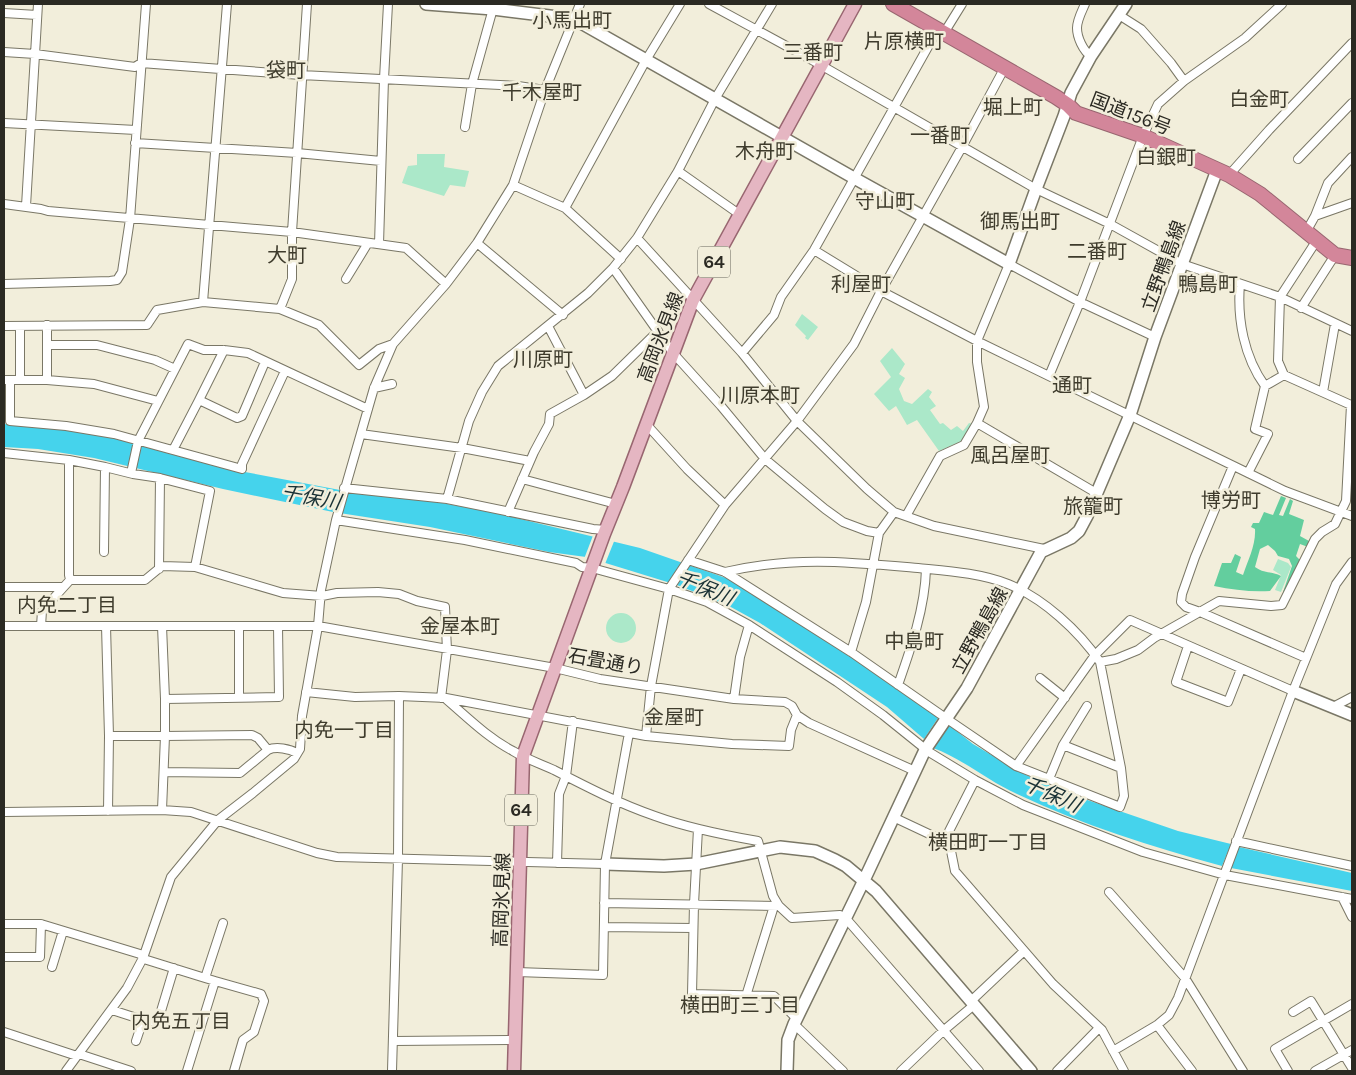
<svg xmlns="http://www.w3.org/2000/svg" width="1356" height="1075" viewBox="0 0 1356 1075" font-family="Karla,'Noto Sans JP',sans-serif">
<style>
.green{fill:#abe8c9}
.forest{fill:#63ce9e}
.water{fill:#45d3ec}
.pier{fill:#f2eedb}
.lines{fill:none;stroke-linecap:round;stroke-linejoin:round}
.street-casing{stroke:#7a7766;stroke-width:10}
.secondary-casing{stroke:#7a7766;stroke-width:14}
.primary-casing{stroke:#986670;stroke-width:15}
.highway-casing{stroke:#986670;stroke-width:16}
.street{stroke:#fff;stroke-width:8}
.secondary{stroke:#fff;stroke-width:11}
.primary{stroke:#e5b6c2;stroke-width:12}
.highway{stroke:#d3869a;stroke-width:14}
.labels{text-anchor:middle;stroke-width:5;stroke-linejoin:round;paint-order:stroke}
.shield{fill:#f2eedb;stroke:#67655a;stroke-width:1}
.shield-label{font-size:18px;font-weight:bold;fill:#2b2a23}
.street-label{font-size:19px;fill:#2b2a23;stroke:#f2eedb}
.neighbourhood-label{font-size:20px;fill:#3e3b2c;stroke:#f2eedb}
.water-label{font-size:20px;font-style:italic;fill:#193135;stroke:#f2eedb}
</style>
<rect width="100%" height="100%" fill="#f2eedb"/>
<!-- green -->
<path class="green" d="M417,154H445L444,167L469,171L465,187L450,185L444,196L402,183L408,166L417,165Z
M802,314L818,327L808,340L805,338L806,336L795,325Z
M892,348L905,364L899,374L905,378L899,389L904,401L912,404L928,389L932,392L929,397L936,406L930,410L940,424L943,423L951,430L957,426L963,431L969,423L973,424L962,441L939,451L917,420L907,425L896,406L889,411L874,394L891,377L880,361Z
M1278,559L1288,563L1291,567L1281,592L1275,590L1281,575L1273,570Z
M606 628a15 15 0 1 1 30 0a15 15 0 1 1-30 0Z"/>
<!-- forest -->
<path class="forest" d="M1281,496L1286,498L1279,515L1283,516L1290,499L1293,501L1289,514L1304,520L1300,536L1309,541L1308,547L1300,544L1296,556L1301,561L1284,594L1283,592L1292,566L1289,559L1278,556L1275,551L1268,545L1260,549L1255,567C1265,574 1271,571 1281,576L1270,591C1251,592 1233,590 1214,586L1222,563H1231L1235,554L1241,557L1236,572L1243,575C1248,560 1256,545 1255,529L1251,527L1253,523H1259L1264,512L1273,515Z"/>
<!-- water -->
<path class="water" d="M4,424L51,427L83,432L130,442L245,472L340,490L426,500L496,513L640,548L726,578L768,600L909,695L938,718L924,739L887,707L760,623L729,606L677,585L586,557L549,552L430,527L333,512L223,489L94,458L38,449L4,447Z
M949,725L973,744L1005,763L1026,775L1067,793L1178,831L1231,844L1222,866C1152,847 1083,825 1017,794C988,781 963,759 933,748Z
M1239,847L1352,873V891L1231,868Z"/>
<!-- pier -->
<path class="pier" d="M594,533L615,539L605,564L584,559Z"/>
<g class="lines">
<!-- street casing -->
<g class="street-casing">
<path id="street" d="M709,4L812,60L1036,189L1110,224L1182,264L1280,297L1352,331
M1085,4C1082,11 1077,20 1077,28C1077,37 1083,51 1091,56
M4,13L37,15
M1119,15L1141,29L1171,63L1184,81
M944,33L962,4
M4,52L35,54L135,67L141,63L301,75L518,86L545,90
M4,123L136,130
M465,127L472,84L494,5
M135,143L297,153L381,161
M1298,159L1352,103
M678,171L739,214
M1229,175L1269,130L1352,43
M513,185L565,208L621,259
M4,204L41,209L48,211L292,232L406,248L446,284
M26,206L38,4
M565,208L646,60L680,4
M1315,216L1328,183L1352,157
M1306,232L1315,216L1352,203
M637,238L742,353L797,421L867,489L894,512L934,526L1044,549
M477,243L563,315
M379,244L384,79L388,4
M814,250L881,291L977,341L1285,491L1352,516
M613,268L673,353L721,406L765,459L825,509L843,522L867,531L879,533
M346,279L368,243
M4,284L110,281L117,280L122,272L130,219L146,4
M1240,284C1237,319 1244,357 1265,386
M203,302L227,4
M1301,308L1335,255
M280,309L292,279V232L307,4
M47,325V380
M4,326L147,325L157,310L203,302L280,309L319,325L359,365L379,349L393,344
M20,326V380
M548,326L584,395
M47,345H97L155,360L175,369
M224,350L199,400L237,418L242,416L265,362
M742,353L774,315L781,297L814,250L938,29
M1049,376L1080,302L1143,136L1158,104L1184,81L1245,38L1282,4
M4,380H47L94,384L158,401
M10,380V421L66,426L114,434L242,469V464L285,371
M374,388L392,384
M1323,392L1335,324
M977,423L1098,494
M647,425L687,469L725,505
M361,434L462,448L530,461
M173,450L199,400
M4,453L69,460
M1233,466L1195,557L1182,594L1181,602L1186,607L1200,612L1306,658
M131,473L138,441L188,344L204,350H224L248,353L368,409
M1248,473L1268,434L1255,429L1265,386L1284,375
M522,479L616,504
M344,488L447,499L593,529L606,530
M447,499L469,421L482,392L498,366L588,293L613,268L637,238L678,171L715,99L772,4
M508,512L534,452L549,424L550,414L584,395L612,376L658,331
M906,516L940,456L964,445L977,423L984,407L977,362V341L1009,264L1080,302L1155,337
M336,520L465,540L576,563L582,567L592,568L669,589L707,602L749,625L837,682L883,715L929,752L975,780L1023,805L1143,852L1225,875L1352,899
M104,552L105,467L133,474L160,478
M688,560L725,572L851,652L950,721L1016,766L1120,807L1124,796L1121,768L1063,745
M159,569L160,478L210,491L195,567
M725,572C793,556 850,562 918,568C948,571 980,573 1008,584C1043,598 1079,631 1100,662L1116,659L1138,650L1154,638L1219,601L1271,606L1282,605L1315,539L1322,532L1335,524L1346,501L1351,405L1284,375L1278,361L1280,297L1317,240
M70,580L69,575V460L105,467
M4,587H63
M4,626H318L555,668L600,679L734,699L785,702L792,706L797,715L809,723L915,771
M41,626L42,611L70,580H145L162,566L195,567L283,593L322,596L337,593L378,592L399,594L417,601L445,607L447,650L441,698
M106,626L109,736L108,811
M162,626L165,699L279,697L278,626
M239,626V697
M1188,646L1176,682L1228,702L1241,669
M851,652L866,602L879,533L894,512
M1100,662L1121,768
M1040,678L1065,698
M898,685C911,648 925,608 926,569
M306,692L355,697L399,696L446,698L646,736L732,744L789,746L791,730L797,715
M165,699V736L252,735L258,738L268,750C276,746 290,749 297,753
M734,699L740,657L749,625
M447,700C468,718 488,738 513,751C526,759 541,764 554,770C587,787 620,804 655,816C688,828 723,835 758,841L773,896L779,906
M1333,707L1352,697
M109,736H165L162,810
M646,736L651,686L669,589L725,505L797,421L854,344L881,291L962,147L1005,67
M1016,766L1095,655L1130,620L1293,691
M164,772L240,773L268,750
M1049,779L1063,745L1087,706
M4,812L162,810L191,812L317,853L337,857L605,864
M893,817L944,841L950,846L955,871L1053,984L1102,1030L1124,1071
M698,829L694,904L692,994L774,996L796,1018
M944,841L975,780
M1236,841L1352,866
M557,863L559,794L566,776L573,721
M1109,892L1185,978L1243,1071
M1342,897L1352,917
M604,903L779,906L792,918L840,915L849,922L979,1071
M4,924H41L140,954L143,958L147,960L205,978
M604,927L693,928
M4,957H40L41,924
M52,967L63,931
M517,972L603,975L605,864L629,733
M215,981L261,994L264,1001L254,1032L243,1040L234,1071
M746,996L774,906
M971,1001L1024,951
M112,1010L146,1021H158L174,968
M1293,1012L1311,1001L1352,1068
M794,1024L843,1071
M1157,1025L1192,1071
M4,1032L77,1056
M136,1041L143,1020
M393,1041L515,1040
M1113,1051L1157,1025L1169,1015L1178,998L1293,691L1336,584L1352,562
M79,1054L131,1071
M66,1071L127,988L143,958L171,877L218,820L253,793L294,759L300,749L302,716L318,626L321,590L336,520L374,388L393,344L446,284L477,243L513,185L545,90L580,4
M187,1071L215,981L205,978L223,923
M392,1071L398,859L399,696
M901,1071L943,1031L974,1005
M1057,1071L1099,1028
M1288,1071L1275,1049L1352,1004
M1315,1071L1352,1050"/>
</g>
<!-- secondary casing -->
<g class="secondary-casing">
<path id="secondary" d="M426,4L493,9L574,19L854,178L1009,264L1036,189L1064,116L1071,93L1091,56L1126,4
M1293,691L1352,715
M605,864L664,866L696,864L780,847L815,851L835,860L846,866L876,891L1031,1071
M787,1071L788,1040L794,1024L867,874L925,750L967,688L1041,552L1071,538L1079,531L1087,516L1130,415L1155,337L1217,170"/>
</g>
<!-- primary casing -->
<g class="primary-casing">
<path id="primary" d="M514,1071L523,756L604,534L623,487L693,300L855,4"/>
</g>
<!-- highway casing -->
<g class="highway-casing">
<path id="highway" d="M893,4L1056,97L1068,105L1076,113L1143,136L1229,175L1260,194L1335,255L1352,258"/>
</g>
<!-- street -->
<use href="#street" class="street"/>
<!-- secondary -->
<use href="#secondary" class="secondary"/>
<!-- primary -->
<use href="#primary" class="primary"/>
<!-- highway -->
<use href="#highway" class="highway"/>
</g>
<g class="labels">
<!-- shield labels -->
<g class="shield">
<rect x="698" y="246.5" width="32" height="31" rx="4"/>
<rect x="505" y="794.5" width="32" height="31" rx="4"/>
</g>
<g class="shield-label">
<text x="714" y="268">64</text>
<text x="521" y="816">64</text>
</g>
<!-- street labels -->
<g class="street-label">
<text transform="translate(1131 113) rotate(21)" y="7">国道156号</text>
<text transform="translate(1163 266) rotate(-70)" y="7">立野鴨島線</text>
<text transform="translate(660 337) rotate(-69)" y="7">高岡氷見線</text>
<text transform="translate(979 630) rotate(-61)" y="7">立野鴨島線</text>
<text transform="translate(606 661) rotate(10)" y="7">石畳通り</text>
<text transform="translate(501 900) rotate(-88)" y="7">高岡氷見線</text>
</g>
<!-- neighbourhood labels -->
<g class="neighbourhood-label">
<text x="572" y="27">小馬出町</text>
<text x="904" y="48">片原横町</text>
<text x="813" y="59">三番町</text>
<text x="286" y="77">袋町</text>
<text x="542" y="99">千木屋町</text>
<text x="1259" y="106">白金町</text>
<text x="1013" y="114">堀上町</text>
<text x="940" y="142">一番町</text>
<text x="765" y="158">木舟町</text>
<text x="1166" y="164">白銀町</text>
<text x="885" y="208">守山町</text>
<text x="1020" y="228">御馬出町</text>
<text x="1097" y="258">二番町</text>
<text x="287" y="262">大町</text>
<text x="861" y="291">利屋町</text>
<text x="1208" y="291">鴨島町</text>
<text x="543" y="366">川原町</text>
<text x="1072" y="392">通町</text>
<text x="760" y="402">川原本町</text>
<text x="1010" y="462">風呂屋町</text>
<text x="1231" y="507">博労町</text>
<text x="1093" y="513">旅籠町</text>
<text x="67" y="612">内免二丁目</text>
<text x="460" y="633">金屋本町</text>
<text x="914" y="648">中島町</text>
<text x="674" y="724">金屋町</text>
<text x="344" y="737">内免一丁目</text>
<text x="988" y="849">横田町一丁目</text>
<text x="740" y="1012">横田町三丁目</text>
<text x="181" y="1028">内免五丁目</text>
</g>
<!-- water labels -->
<g class="water-label">
<text transform="translate(311 497) rotate(10)" y="7">千保川</text>
<text transform="translate(705 588) rotate(22)" y="7">千保川</text>
<text transform="translate(1052 794) rotate(24)" y="7">千保川</text>
</g>
</g>
<!-- border -->
<rect width="1356" height="1075" fill="none" stroke="#2b2a23" stroke-width="10"/>
</svg>
